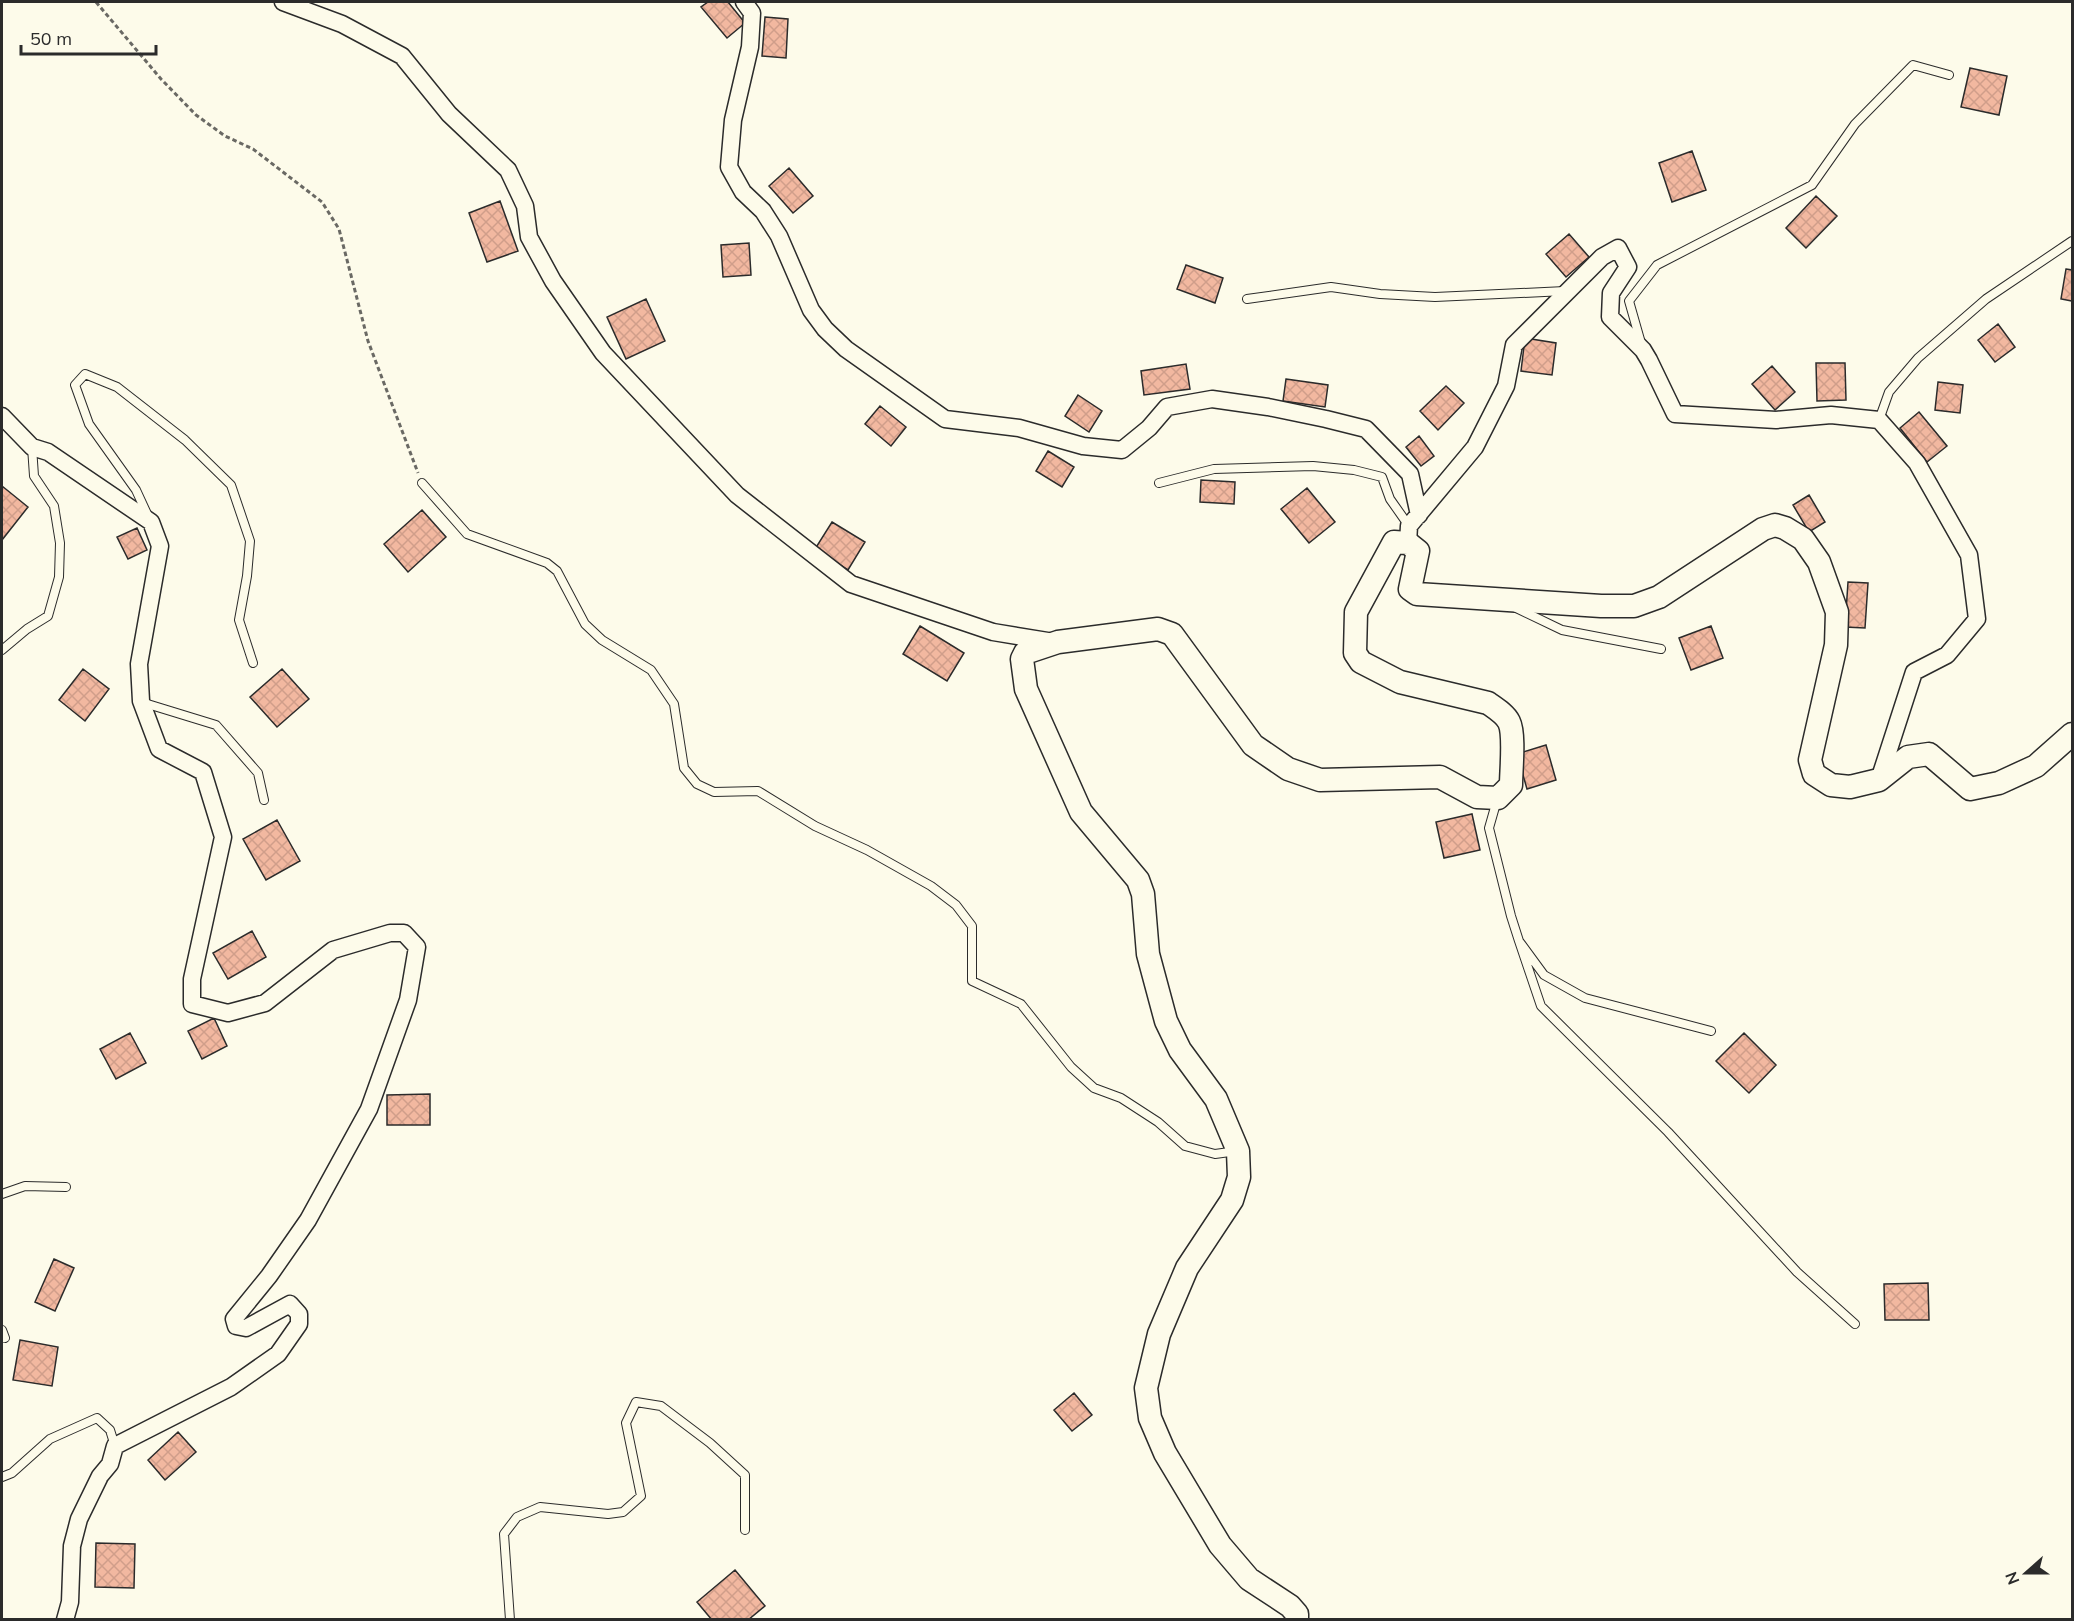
<svg xmlns="http://www.w3.org/2000/svg" width="2074" height="1621" viewBox="0 0 2074 1621" font-family="Mulish,sans-serif">
<style>
.building{fill:url(#building-cross-hatch);stroke:#2b2b2b;stroke-width:1.5}
.lines{fill:none;stroke-linecap:round;stroke-linejoin:round}
.lane-casing{stroke:#2b2b2b;stroke-width:10}
.street-casing{stroke:#2b2b2b;stroke-width:19}
.secondary-casing{stroke:#2b2b2b;stroke-width:25}
.path{stroke:#6a6964;stroke-width:3;stroke-dasharray:4.5 3;stroke-linecap:butt}
.lane{stroke:#fdfbea;stroke-width:8}
.street{stroke:#fdfbea;stroke-width:16}
.secondary{stroke:#fdfbea;stroke-width:22}
</style>
<defs>
<pattern id="building-cross-hatch" width="8" height="8" patternUnits="userSpaceOnUse" patternTransform="scale(1.5)"><rect width="8" height="8" fill="#f2b8a0"/><path d="M0 0l8 8M0 8l8-8" fill="none" stroke="#d09e8a"/></pattern>
</defs>
<rect width="100%" height="100%" fill="#fdfbea"/>
<!-- building -->
<path class="building" d="M708,2H728L745,23L727,38L701,7Z
M765,17L788,19L786,58L762,56Z
M1970,68L2007,76L1999,115L1961,107Z
M1692,151L1706,190L1672,202L1659,163Z
M789,168L813,196L793,213L769,186Z
M1816,196L1837,216L1806,248L1786,228Z
M500,201L518,251L487,262L469,213Z
M1569,234L1589,257L1566,277L1546,254Z
M749,243L751,275L723,277L721,245Z
M1186,265L1223,278L1215,303L1177,289Z
M2066,269L2072,270V301L2061,299Z
M646,299L665,341L626,359L607,317Z
M1998,324L2015,347L1995,362L1978,340Z
M1525,338L1556,343L1552,375L1521,371Z
M1816,363H1845L1846,400L1817,401Z
M1186,364L1190,389L1144,395L1141,371Z
M1772,366L1795,392L1775,410L1752,384Z
M1286,379L1328,385L1325,407L1283,401Z
M1938,382L1963,385L1960,413L1935,410Z
M1446,386L1464,403L1438,430L1420,411Z
M1078,395L1102,411L1089,432L1065,416Z
M880,406L906,427L891,446L865,424Z
M1919,412L1947,446L1927,462L1900,428Z
M1419,436L1434,456L1421,466L1406,447Z
M1048,451L1074,467L1062,487L1036,471Z
M1201,480L1235,482L1234,504L1200,502Z
M2,486L28,507L2,540Z
M1307,488L1335,522L1309,543L1281,509Z
M1809,495L1825,522L1809,532L1793,505Z
M422,510L446,537L408,572L384,544Z
M832,522L865,542L848,570L815,549Z
M137,528L147,550L128,559L117,537Z
M1848,582L1868,583L1865,628L1845,627Z
M920,626L964,653L947,681L903,654Z
M1711,626L1723,658L1691,670L1679,638Z
M83,669L109,689L85,721L59,700Z
M282,669L309,699L277,727L250,697Z
M1546,745L1556,780L1527,789L1517,754Z
M1472,814L1480,850L1444,858L1436,822Z
M277,820L300,861L266,880L243,839Z
M252,931L266,957L228,979L213,953Z
M214,1018L227,1046L202,1059L188,1031Z
M130,1033L146,1063L116,1079L100,1049Z
M1744,1033L1776,1065L1749,1093L1716,1061Z
M430,1094V1125H387V1095Z
M54,1259L74,1268L55,1311L35,1302Z
M1928,1283L1929,1320H1885L1884,1284Z
M20,1340L58,1347L52,1386L13,1380Z
M1074,1393L1092,1415L1072,1431L1054,1410Z
M178,1432L196,1452L165,1480L148,1460Z
M96,1543L135,1544L134,1588L95,1587Z
M735,1570L765,1606L748,1620H712L697,1602Z"/>
<g class="lines">
<!-- lane casing -->
<g class="lane-casing">
<path id="lane" d="M1247,299L1331,287L1380,294L1435,297L1565,291
M1641,343L1629,301L1657,265L1812,185L1855,124L1913,65L1949,75
M1879,420L1889,392L1918,358L1986,299L2072,241
M422,483L467,534L547,563L557,571L585,624L602,640L651,670L674,704L684,768L697,784L714,792L758,791L815,826L867,850L931,886L956,905L972,926V981L1021,1004L1071,1067L1094,1088L1121,1098L1158,1122L1185,1146L1215,1154L1237,1151
M1159,483L1214,469L1313,466L1354,470L1382,477L1390,499L1409,526
M148,516L136,490L89,424L75,385L85,374L117,387L185,440L231,485L250,541L247,576L239,620L253,663
M1514,607L1562,630L1661,649
M2,650L27,629L48,616L59,577L60,543L54,506L34,476L32,447
M141,702L216,725L258,773L264,800
M1497,800L1489,828L1511,916L1519,941L1544,975L1585,998L1711,1031
M1519,941L1541,1006L1668,1132L1797,1272L1855,1324
M2,1194L25,1186L66,1187
M2,1330L5,1338
M2,1477L12,1473L50,1439L97,1418L110,1430L115,1446
M510,1620L504,1534L517,1517L540,1507L608,1514L623,1512L641,1496L626,1423L636,1402L661,1406L710,1443L745,1475V1530"/>
</g>
<!-- street casing -->
<g class="street-casing">
<path id="street" d="M283,2L342,24L402,56L449,114L508,170L525,206L529,237L553,281L603,353L737,495L851,584L993,632L1054,642
M744,2L752,13L750,47L733,120L729,167L743,192L763,211L779,236L811,310L825,329L846,349L945,419L1019,428L1083,446L1122,450L1149,428L1167,407L1212,399L1268,407L1326,419L1366,429L1410,474L1419,515
M2,416L32,447L48,452L151,522L160,546L139,664L141,701L159,749L203,772L223,837L192,979V1004L228,1013L265,1003L333,950L390,933H404L417,947L408,1000L369,1109L308,1220L269,1276L234,1319L236,1326L246,1328L290,1304L299,1314V1324L278,1354L231,1387L115,1446L110,1464L100,1476L79,1519L72,1546L70,1602L65,1620
M1408,543L1409,526L1475,447L1506,386L1514,345L1602,257L1618,248L1628,267L1611,293L1610,317L1643,350L1649,360L1675,414L1776,420L1831,415L1879,420L1917,463L1969,555L1977,619L1947,655L1914,672L1879,780"/>
</g>
<!-- secondary casing -->
<g class="secondary-casing">
<path id="secondary" d="M1297,1620V1614L1290,1606L1249,1579L1220,1545L1165,1453L1150,1418L1146,1388L1159,1334L1187,1268L1232,1200L1239,1177L1238,1151L1216,1099L1180,1050L1166,1021L1148,954L1143,894L1138,880L1081,812L1026,689L1022,659L1025,653L1058,642L1158,629L1172,634L1253,745L1288,769L1320,780L1440,777L1477,797L1498,798L1511,785C1511,771 1515,734 1509,722C1505,714 1495,708 1488,703L1400,682L1361,662L1355,653L1356,612L1394,542L1408,543L1418,551L1410,589L1417,594L1601,606H1634L1659,597L1763,529L1775,525L1785,528L1803,539L1819,562L1837,612L1836,645L1810,760L1814,774L1831,785L1850,787L1879,780L1908,757L1929,754L1970,789L1999,783L2036,766L2072,734"/>
</g>
<!-- path -->
<path class="path" d="M96,2L161,79L196,115L225,136L253,149L322,202L339,229L368,341L418,473"/>
<!-- lane -->
<use href="#lane" class="lane"/>
<!-- street -->
<use href="#street" class="street"/>
<!-- secondary -->
<use href="#secondary" class="secondary"/>
</g>
<!-- border -->
<rect width="2074" height="1621" fill="none" stroke="#2b2b2b" stroke-width="6"/>
<!-- north arrow -->
<g transform="translate(2026 1573) rotate(249)" stroke="#fdfbea" stroke-width="4.5" paint-order="stroke">
<path d="M0-4.5L10 22L0 15L-10 22Z" fill="#2b2b2b"/>
<text y="-9" font-size="16" font-weight="bold" text-anchor="middle" fill="#2b2b2b">N</text>
</g>
<!-- scale -->
<path d="M21 45v9h135v-9" fill="none" stroke="#2b2b2b" stroke-width="3"/>
<text x="30" y="45" font-size="18" fill="#2b2b2b" stroke="#fdfbea" stroke-width="4.5" paint-order="stroke">50 m</text>
</svg>
